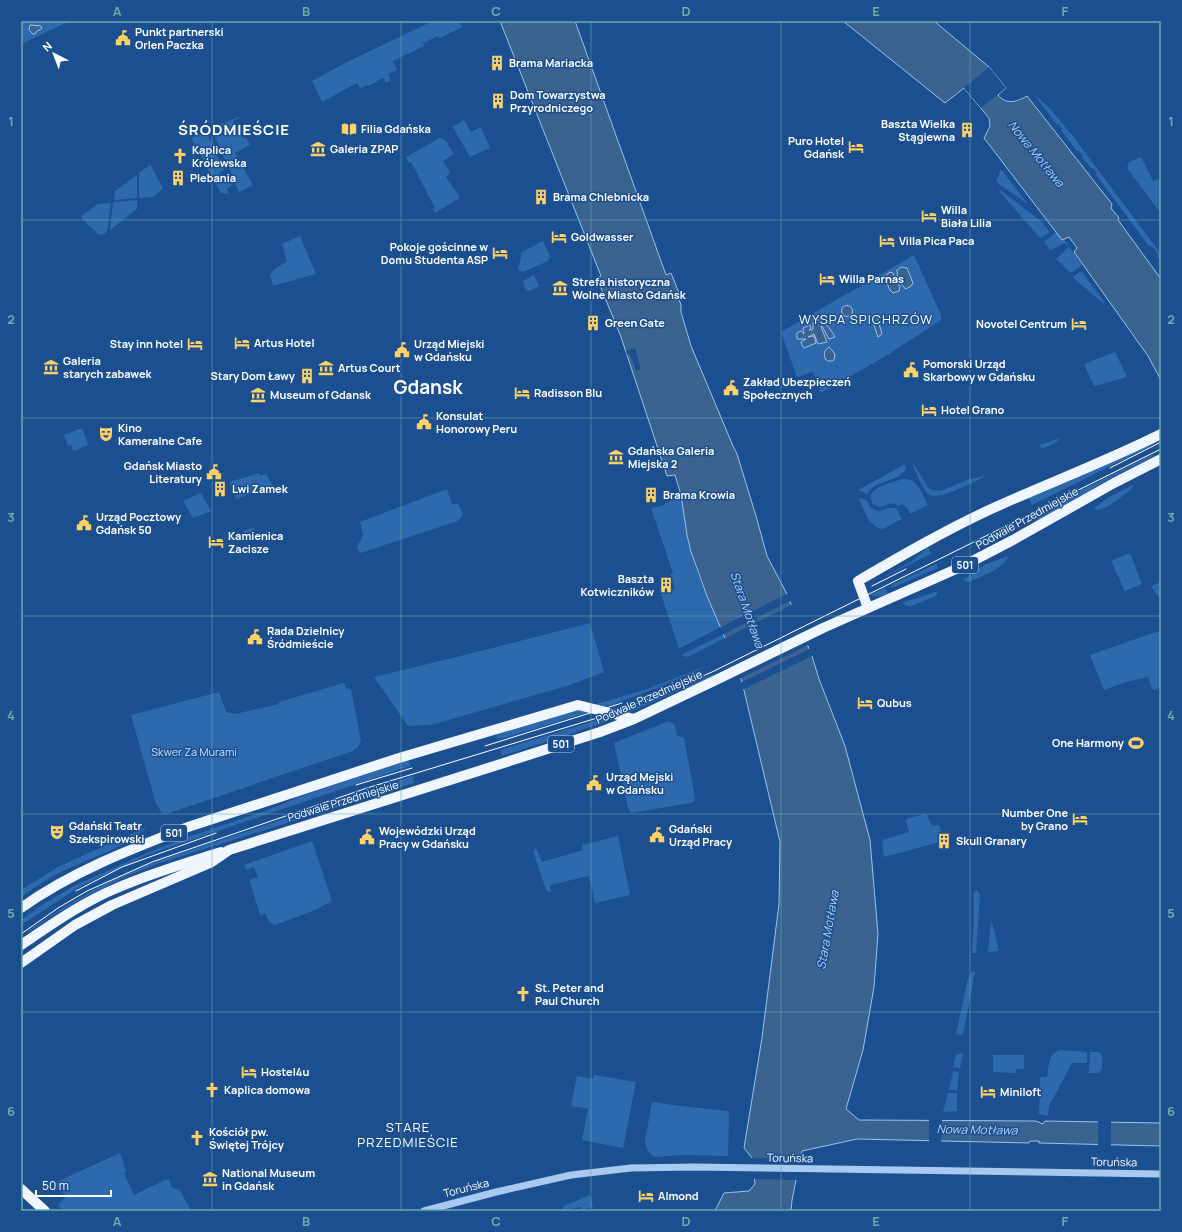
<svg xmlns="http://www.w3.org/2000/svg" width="1182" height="1232" viewBox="0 0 1182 1232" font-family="Manrope,sans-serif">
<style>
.green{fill:#2e69ad}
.water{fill:#3c6290;stroke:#9cc4f0}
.pier{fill:#1b4f8f}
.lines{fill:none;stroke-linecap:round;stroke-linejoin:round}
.minor{stroke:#a9c9ee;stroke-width:7}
.major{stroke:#f0f6ff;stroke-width:10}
.tram{stroke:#fff;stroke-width:1}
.grid{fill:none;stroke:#6fada8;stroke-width:1;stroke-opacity:0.55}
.labels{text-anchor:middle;stroke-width:3;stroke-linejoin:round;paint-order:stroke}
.shield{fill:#1b4f8f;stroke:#bbcadd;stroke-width:1}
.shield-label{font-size:10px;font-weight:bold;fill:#fff}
.poi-label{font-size:11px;font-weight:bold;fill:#fff;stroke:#1b4f8f;text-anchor:start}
.street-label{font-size:11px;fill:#fff;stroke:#1b4f8f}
.park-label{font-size:11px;fill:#cfe3fa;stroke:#1b4f8f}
.water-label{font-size:12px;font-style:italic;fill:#b5d3f5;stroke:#1b4f8f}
.quarter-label{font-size:13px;letter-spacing:1px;fill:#fff;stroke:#1b4f8f}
.district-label{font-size:15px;font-weight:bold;letter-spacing:1px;fill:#fff;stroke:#1b4f8f}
.town-label{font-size:19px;font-weight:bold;fill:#fff;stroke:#1b4f8f}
.neatline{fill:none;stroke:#6fada8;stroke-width:1.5}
.grid-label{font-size:13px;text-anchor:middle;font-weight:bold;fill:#6fada8}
</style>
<rect width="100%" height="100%" fill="#1b4f8f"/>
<!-- green -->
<path class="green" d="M21,21H70L21,44Z
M433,21H459L463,27L439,38L438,36L423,43L424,46L393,61L397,70L388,74L391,80L386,83L383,78L372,84L360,88L357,83L322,102L312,81L347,62Z
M1033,93L1050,109L1072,135L1161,254V262L1157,257L1158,254L1152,246H1149L1096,175L1097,173L1093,168H1091L1082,157L1083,155L1079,151H1077L1061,130L1062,128L1058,124L1057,125Z
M244,115L233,121L243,138L246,137L250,145L235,153L253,185L239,192L233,180L234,178L224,158L222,150L215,138L216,134L220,133L218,125Z
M464,120L471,132L481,127L490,148L470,157L453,127Z
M206,131L224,170L219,173L222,178L227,175L232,185L227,189L229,194L221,193L191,138Z
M440,138L445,140L454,154L443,161L450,173L446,177L460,198L435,213L433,209L435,208L411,162L409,163L406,157Z
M1141,157L1153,181L1161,178V214L1127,168L1129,162Z
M150,165L151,166L163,188L153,197L139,198V173Z
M1001,169L1028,204L996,182Z
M137,175V198L114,200L115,191Z
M1000,190L1041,221L1050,232L1040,238L999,191Z
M137,200V209L110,230L113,202Z
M111,203L107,232L104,234L99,235L82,219L81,216L98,204Z
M1056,232L1062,240L1064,239L1082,265L1071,273L1056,259L1069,247L1065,243L1050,250L1044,242Z
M300,236L316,274L273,286L270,275L275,269L287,261L282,244Z
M543,241L550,257L548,261L523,272L520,271L518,269L522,252Z
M914,255L941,315V320L886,356L821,393L813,372L797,377L781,332Z
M1081,271L1082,272L1105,303L1104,304L1079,283L1073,277Z
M534,275L539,286L530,291L526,290L523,281Z
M1115,352L1127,377L1103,384L1094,386L1084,364Z
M82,428L88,445L73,451L71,445L68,446L64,435Z
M1059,438L1057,442L1042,449L1040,445Z
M1148,445L1149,447L1032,505L1028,497Z
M1152,455L1154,456L1114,476L1039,521L1035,513Z
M905,464L906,469C897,483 876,479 867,494L858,490Z
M912,464L915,466L928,488L933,490L940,491L970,479L986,476C975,481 938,502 928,494C924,491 915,470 912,464Z
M259,473L260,476L266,474L273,486L236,499L230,482Z
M903,479C918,478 922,494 928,505L910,514L908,509L902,504L899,506C892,500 888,506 880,507L873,504C863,487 891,483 903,479Z
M1133,485V487C1124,494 1105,514 1093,509L1109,497Z
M447,489L452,504H458L463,515L458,521L360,553L357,547L363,535L360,522Z
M201,493L211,511L193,518L183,501Z
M681,495C683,508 684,522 687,535C693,567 707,598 721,627L682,647L679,648L661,594L675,589L670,574L673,573L651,508L661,506Z
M861,498L867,501L871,508L878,511L890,508H896L902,519L883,529C869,528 864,510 859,499Z
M254,527L257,539L246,542L243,531Z
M928,547L931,554L886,576V575L911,562Z
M1130,553L1142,584L1125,591L1111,561Z
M1008,556C1006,568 981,576 972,581L968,582L963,580L984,565Z
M936,564L938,568L892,588L891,585Z
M1161,582V597H1160L1156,594L1151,586Z
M885,588L888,594C882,596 877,598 870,595Z
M938,591L936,596L912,606H907L902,603Z
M590,623L604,672L570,685L431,725L408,726L374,677L481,651Z
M1161,631L1160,686L1156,690L1152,689L1148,677L1126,682L1104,690L1090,655L1156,632Z
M724,634L725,638L688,657L681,655Z
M708,665C641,699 569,718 497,740L496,734L650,688Z
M713,674L714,675L622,716L556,739L502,756L500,750L617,714L661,697Z
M344,683L346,688L351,689L361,740L358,747L353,751L169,813L166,814L162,813L156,804L131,715L219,692L226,712L235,714L279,704V702Z
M669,721L675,725L677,736L683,737L684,738L695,798L694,801L691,803L631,813L628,808L614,743Z
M409,760L410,766L147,855L81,886L21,925V920L45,903L76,885L154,850L191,836L265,811L304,795Z
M413,776L414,783L157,864L123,878L87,896L52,916L29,932V930C57,911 86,893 117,878C130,872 144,867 158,861Z
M924,814L927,815L932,826L939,825L944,841L884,857L882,840L909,832L906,822L907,819Z
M146,827C137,843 81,862 63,871C48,878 35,887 21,897V890L58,867Z
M618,836L630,895L595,903L589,876L550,885L551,892H549L546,890L534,854V850L536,848L542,862L583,850L582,845Z
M312,841L332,901L315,910L275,925C270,923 267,919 266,913L260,915L250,882L249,880L258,877L254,867L246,870L244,865Z
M977,890L980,895L976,953H973L972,952L974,920V892Z
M992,922L999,951L988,952L991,923Z
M972,972H975L963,1035L956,1034L968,978Z
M1060,1050L1087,1052V1063H1072L1049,1106L1048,1116L1039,1114L1040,1077H1047C1049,1066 1048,1053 1060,1050Z
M1090,1052H1099L1102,1056V1070L1098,1073H1089Z
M956,1054H963L960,1068L953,1067Z
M993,1055H1024V1069H1016V1073L993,1072Z
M953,1071L959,1072L957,1090H949Z
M594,1075L636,1082L623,1148L582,1140L588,1109L571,1106L577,1076L593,1079Z
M948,1093H957V1111L943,1112Z
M652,1102C677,1106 703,1108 728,1111L729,1113L728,1156L685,1155L654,1157L647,1150L645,1141Z
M120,1153L126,1171L124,1173L134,1195L165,1180H169L172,1188L180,1190L191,1211H64L58,1205L67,1196L57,1189L54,1183Z
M590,1195L593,1207L582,1210L581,1207L561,1211L564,1206Z"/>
<!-- water -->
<path class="water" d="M500,21H575L666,275L671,273L681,298L679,299L681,305V312L691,346L733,446L737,454L756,516L767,556L787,594L812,656L819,679L845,746L870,840L878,934L874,987L863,1050L846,1109L859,1120L1036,1121L1043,1124L1045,1121L1161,1123V1146L1039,1143V1141H1030L1029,1143L857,1139L802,1151L792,1200L791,1211H715L724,1193L749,1191L755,1184L752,1158L744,1148L762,1038L779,904L780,842L742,682L725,638L707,596L691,552L687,535L681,495L675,475L667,476L621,337L597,278L601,276Z
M843,21H934L989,67L1006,88L998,95C1006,105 1017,102 1027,96L1112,204L1111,208L1119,218L1118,220L1161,279V380L1148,356L1074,252L1077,248L1069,237L1062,240L984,138L990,126L989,118L964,88L945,103Z
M30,25L41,26L42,28L41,29L37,31L35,34H33L29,30Z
M901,267L907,268L913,283L911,286L906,289C901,286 896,275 897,270Z
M890,272L893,273L900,287L899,291L893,293L890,290L884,277Z
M841.5 311a5.5 5.5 0 1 1 11 0a5.5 5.5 0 1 1-11 0Z
M877,315L879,317L878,320L882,334L878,337L872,319Z
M818,320C826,322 831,330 835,337L829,339L822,326L821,327L827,342L818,344L814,334L808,337L814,336L816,343L804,348L803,347L801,342L806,339H797V333L801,331L804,334L803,328L810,325L811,328L809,330H812L813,329V323Z
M829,347L835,354L834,360C830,362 828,361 825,359C824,354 824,350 829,347Z"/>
<!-- pier -->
<path class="pier" d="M989,67L1006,88L981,108L964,88Z
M635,348L641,369L636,371L630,354L627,355L626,351Z
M789,593L792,600L722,635L719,628Z
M793,604L810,644L739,679L724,639Z
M811,648L814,655L742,690L740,683Z
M929,1119H942L941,1143L929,1142Z
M1098,1120H1111V1147H1098Z
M750,1158L802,1159L798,1180L752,1179Z"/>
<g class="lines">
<!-- minor -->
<path class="minor" d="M424,1211L496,1192L571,1175L631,1168L694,1167L1161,1174"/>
<!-- major -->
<path class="major" d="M868,608L858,581C901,556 944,531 989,510C1046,484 1105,462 1161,434
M21,908C71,872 131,849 188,827L399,758L578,705L634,719
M21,945C52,924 83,902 117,888C151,873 186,863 221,852
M21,963L75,925L112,905L210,863L229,850L488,768L600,732L634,719L716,680L823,628L963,566L1013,540L1114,483L1161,459
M21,1189L45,1211"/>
<!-- tram -->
<path class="tram" d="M1110,468L1161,442
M872,586L906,569
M485,746L622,703
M356,785L412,768
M76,891L122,867L216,833
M21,934L58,908L87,891L152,862L367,788L597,718L657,696L712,672L1161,449"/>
</g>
<!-- grid -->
<path class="grid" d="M212,21V1211M401,21V1211M591,21V1211M781,21V1211M970,21V1211M21,220H1161M21,418H1161M21,616H1161M21,814H1161M21,1012H1161"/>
<!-- icons -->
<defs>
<g id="civic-bare" transform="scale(1.2)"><path d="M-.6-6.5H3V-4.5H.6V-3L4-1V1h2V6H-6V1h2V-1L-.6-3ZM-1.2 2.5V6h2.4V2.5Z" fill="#ffd166" stroke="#1b4f8f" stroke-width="2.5" paint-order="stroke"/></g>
<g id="building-bare" transform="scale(1.2)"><path d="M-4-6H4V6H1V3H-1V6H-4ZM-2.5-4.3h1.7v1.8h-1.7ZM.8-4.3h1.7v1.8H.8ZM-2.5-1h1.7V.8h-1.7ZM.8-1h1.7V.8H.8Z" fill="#ffd166" stroke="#1b4f8f" stroke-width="2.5" paint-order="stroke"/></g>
<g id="library-bare" transform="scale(1.2)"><path d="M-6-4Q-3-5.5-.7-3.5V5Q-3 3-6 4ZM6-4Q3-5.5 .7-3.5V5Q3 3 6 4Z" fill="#ffd166" stroke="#1b4f8f" stroke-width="2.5" paint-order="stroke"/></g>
<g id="hotel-bare" transform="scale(1.2)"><path d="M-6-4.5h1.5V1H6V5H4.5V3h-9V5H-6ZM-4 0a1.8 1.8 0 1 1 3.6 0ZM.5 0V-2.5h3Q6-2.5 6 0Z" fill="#ffd166" stroke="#1b4f8f" stroke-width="2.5" paint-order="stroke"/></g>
<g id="museum-bare" transform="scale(1.2)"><path d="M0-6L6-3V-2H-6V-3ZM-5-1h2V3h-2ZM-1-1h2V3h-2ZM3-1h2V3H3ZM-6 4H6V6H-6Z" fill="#ffd166" stroke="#1b4f8f" stroke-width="2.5" paint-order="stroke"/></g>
<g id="church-bare" transform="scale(1.2)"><path d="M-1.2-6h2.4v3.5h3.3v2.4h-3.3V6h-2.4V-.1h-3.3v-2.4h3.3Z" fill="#ffd166" stroke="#1b4f8f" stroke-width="2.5" paint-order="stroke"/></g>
<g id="theatre-bare" transform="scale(1.2)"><path d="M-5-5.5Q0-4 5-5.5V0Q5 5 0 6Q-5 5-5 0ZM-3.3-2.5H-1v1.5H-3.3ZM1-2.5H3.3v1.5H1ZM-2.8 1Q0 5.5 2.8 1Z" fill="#ffd166" stroke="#1b4f8f" stroke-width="2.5" paint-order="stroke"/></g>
<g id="stadium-bare" transform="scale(1.2)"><path d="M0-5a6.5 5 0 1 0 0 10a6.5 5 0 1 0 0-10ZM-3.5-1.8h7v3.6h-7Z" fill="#ffd166" stroke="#1b4f8f" stroke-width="2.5" paint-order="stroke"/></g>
</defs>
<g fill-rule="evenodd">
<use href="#civic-bare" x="123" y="38"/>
<use href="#building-bare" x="497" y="63"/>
<use href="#building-bare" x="498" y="101"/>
<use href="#library-bare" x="349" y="129"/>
<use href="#building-bare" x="967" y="130"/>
<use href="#hotel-bare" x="856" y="147"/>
<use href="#museum-bare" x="318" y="149"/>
<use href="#church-bare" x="180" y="156"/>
<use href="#building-bare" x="178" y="178"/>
<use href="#building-bare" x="541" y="197"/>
<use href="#hotel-bare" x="929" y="216"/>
<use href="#hotel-bare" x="559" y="237"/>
<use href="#hotel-bare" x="887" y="241"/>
<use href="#hotel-bare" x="500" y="253"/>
<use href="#hotel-bare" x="827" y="279"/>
<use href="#museum-bare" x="560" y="288"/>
<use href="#building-bare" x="593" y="323"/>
<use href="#hotel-bare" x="1079" y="324"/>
<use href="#hotel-bare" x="242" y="343"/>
<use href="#hotel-bare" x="195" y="344"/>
<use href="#civic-bare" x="402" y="350"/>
<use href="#museum-bare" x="51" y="367"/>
<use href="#museum-bare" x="326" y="368"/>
<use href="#civic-bare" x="911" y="370"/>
<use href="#building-bare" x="307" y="376"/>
<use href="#civic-bare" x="731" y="388"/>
<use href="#hotel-bare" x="522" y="393"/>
<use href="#museum-bare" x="258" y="395"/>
<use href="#hotel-bare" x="929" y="410"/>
<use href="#civic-bare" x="424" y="422"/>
<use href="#theatre-bare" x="106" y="434"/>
<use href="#museum-bare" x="616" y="457"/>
<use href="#civic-bare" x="214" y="472"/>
<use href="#building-bare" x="220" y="489"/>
<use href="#building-bare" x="651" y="495"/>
<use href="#civic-bare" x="84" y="523"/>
<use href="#hotel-bare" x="216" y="542"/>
<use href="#building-bare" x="666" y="585"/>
<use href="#civic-bare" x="255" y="637"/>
<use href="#hotel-bare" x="865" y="703"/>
<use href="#stadium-bare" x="1136" y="743"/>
<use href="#civic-bare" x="594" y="783"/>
<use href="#hotel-bare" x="1080" y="819"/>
<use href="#theatre-bare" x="57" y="832"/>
<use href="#civic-bare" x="657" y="835"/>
<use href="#civic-bare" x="367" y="837"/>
<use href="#building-bare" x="944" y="841"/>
<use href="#church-bare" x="523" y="994"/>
<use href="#hotel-bare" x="249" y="1072"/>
<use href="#church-bare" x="212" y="1090"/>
<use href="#hotel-bare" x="988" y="1092"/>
<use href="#church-bare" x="197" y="1138"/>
<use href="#museum-bare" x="210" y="1179"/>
<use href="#hotel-bare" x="646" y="1196"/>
</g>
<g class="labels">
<!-- shield labels -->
<g class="shield">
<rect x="952" y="557" width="26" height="16" rx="3"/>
<rect x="548" y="736" width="26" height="16" rx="3"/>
<rect x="161" y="825" width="26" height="16" rx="3"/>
</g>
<g class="shield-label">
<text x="965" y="569">501</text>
<text x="561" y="748">501</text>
<text x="174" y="837">501</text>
</g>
<!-- poi labels -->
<g class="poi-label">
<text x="135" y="36">Punkt partnerski<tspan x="135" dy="13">Orlen Paczka</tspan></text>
<text x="509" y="67">Brama Mariacka</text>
<text x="510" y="99">Dom Towarzystwa<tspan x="510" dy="13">Przyrodniczego</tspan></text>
<text x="955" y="128" text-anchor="end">Baszta Wielka<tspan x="955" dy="13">Stągiewna</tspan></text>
<text x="361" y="133">Filia Gdańska</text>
<text x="844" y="145" text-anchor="end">Puro Hotel<tspan x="844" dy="13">Gdańsk</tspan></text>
<text x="330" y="153">Galeria ZPAP</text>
<text x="192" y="154">Kaplica<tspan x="192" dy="13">Królewska</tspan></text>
<text x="190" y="182">Plebania</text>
<text x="553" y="201">Brama Chlebnicka</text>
<text x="941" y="214">Willa<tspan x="941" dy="13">Biała Lilia</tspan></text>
<text x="571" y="241">Goldwasser</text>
<text x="899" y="245">Villa Pica Paca</text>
<text x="488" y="251" text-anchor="end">Pokoje gościnne w<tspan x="488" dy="13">Domu Studenta ASP</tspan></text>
<text x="839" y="283">Willa Parnas</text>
<text x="572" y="286">Strefa historyczna<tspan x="572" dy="13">Wolne Miasto Gdańsk</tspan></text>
<text x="605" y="327">Green Gate</text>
<text x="1067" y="328" text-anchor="end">Novotel Centrum</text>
<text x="254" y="347">Artus Hotel</text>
<text x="183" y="348" text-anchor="end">Stay inn hotel</text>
<text x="414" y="348">Urząd Miejski<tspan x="414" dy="13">w Gdańsku</tspan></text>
<text x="63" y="365">Galeria<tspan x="63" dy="13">starych zabawek</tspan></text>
<text x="923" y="368">Pomorski Urząd<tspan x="923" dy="13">Skarbowy w Gdańsku</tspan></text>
<text x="338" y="372">Artus Court</text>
<text x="295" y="380" text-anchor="end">Stary Dom Ławy</text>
<text x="743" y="386">Zakład Ubezpieczeń<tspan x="743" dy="13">Społecznych</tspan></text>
<text x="534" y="397">Radisson Blu</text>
<text x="270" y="399">Museum of Gdansk</text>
<text x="941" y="414">Hotel Grano</text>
<text x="436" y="420">Konsulat<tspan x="436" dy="13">Honorowy Peru</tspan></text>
<text x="118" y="432">Kino<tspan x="118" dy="13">Kameralne Cafe</tspan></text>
<text x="628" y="455">Gdańska Galeria<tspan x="628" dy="13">Miejska 2</tspan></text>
<text x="202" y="470" text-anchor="end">Gdańsk Miasto<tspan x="202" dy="13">Literatury</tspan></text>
<text x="232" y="493">Lwi Zamek</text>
<text x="663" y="499">Brama Krowia</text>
<text x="96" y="521">Urząd Pocztowy<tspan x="96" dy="13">Gdańsk 50</tspan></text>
<text x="228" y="540">Kamienica<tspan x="228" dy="13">Zacisze</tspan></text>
<text x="654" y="583" text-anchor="end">Baszta<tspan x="654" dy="13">Kotwiczników</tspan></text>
<text x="267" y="635">Rada Dzielnicy<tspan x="267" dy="13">Śródmieście</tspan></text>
<text x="877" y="707">Qubus</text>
<text x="1124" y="747" text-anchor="end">One Harmony</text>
<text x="606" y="781">Urząd Mejski<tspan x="606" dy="13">w Gdańsku</tspan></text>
<text x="1068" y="817" text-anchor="end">Number One<tspan x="1068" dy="13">by Grano</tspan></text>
<text x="69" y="830">Gdański Teatr<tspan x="69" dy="13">Szekspirowski</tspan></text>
<text x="669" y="833">Gdański<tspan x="669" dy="13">Urząd Pracy</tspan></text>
<text x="379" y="835">Wojewódzki Urząd<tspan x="379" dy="13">Pracy w Gdańsku</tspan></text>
<text x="956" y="845">Skull Granary</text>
<text x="535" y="992">St. Peter and<tspan x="535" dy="13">Paul Church</tspan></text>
<text x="261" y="1076">Hostel4u</text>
<text x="224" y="1094">Kaplica domowa</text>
<text x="1000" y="1096">Miniloft</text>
<text x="209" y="1136">Kościół pw.<tspan x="209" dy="13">Świętej Trójcy</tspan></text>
<text x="222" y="1177">National Museum<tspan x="222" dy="13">in Gdańsk</tspan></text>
<text x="658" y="1200">Almond</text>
</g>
<!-- street labels -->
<g class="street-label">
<text transform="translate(1027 518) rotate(-29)" y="4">Podwale Przedmiejskie</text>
<text transform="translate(649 697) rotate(-24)" y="4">Podwale Przedmiejskie</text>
<text transform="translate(343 801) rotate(-17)" y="4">Podwale Przedmiejskie</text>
<text transform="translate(790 1158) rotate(1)" y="4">Toruńska</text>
<text transform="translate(1114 1162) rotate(1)" y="4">Toruńska</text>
<text transform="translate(466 1188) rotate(-14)" y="4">Toruńska</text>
</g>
<!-- park labels -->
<g class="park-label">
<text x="194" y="756">Skwer Za Murami</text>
</g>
<!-- water labels -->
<g class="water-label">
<text transform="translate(1036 154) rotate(51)" y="4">Nowa Motława</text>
<text transform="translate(747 610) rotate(71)" y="4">Stara Motława</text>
<text transform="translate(828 930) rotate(-80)" y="4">Stara Motława</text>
<text transform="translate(977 1130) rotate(1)" y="4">Nowa Motława</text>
</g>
<!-- quarter labels -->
<g class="quarter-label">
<text x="866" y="324">WYSPA SPICHRZÓW</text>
<text x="408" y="1132">STARE<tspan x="408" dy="15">PRZEDMIEŚCIE</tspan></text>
</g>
<!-- district labels -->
<g class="district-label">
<text x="234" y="135">ŚRÓDMIEŚCIE</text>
</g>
<!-- town labels -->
<g class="town-label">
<text x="428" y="394">Gdansk</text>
</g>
</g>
<!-- border -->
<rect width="1182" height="1232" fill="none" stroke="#1b4f8f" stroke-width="44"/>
<!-- north arrow -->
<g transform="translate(54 54) rotate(318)" stroke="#1b4f8f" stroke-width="3" paint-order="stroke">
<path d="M0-3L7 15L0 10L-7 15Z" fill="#ffffff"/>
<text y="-6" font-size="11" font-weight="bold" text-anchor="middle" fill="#ffffff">N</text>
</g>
<!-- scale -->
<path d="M36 1190v6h75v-6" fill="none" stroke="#ffffff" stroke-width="2"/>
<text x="42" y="1190" font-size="12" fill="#ffffff" stroke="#1b4f8f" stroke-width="3" paint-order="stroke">50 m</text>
<rect x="22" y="22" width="1138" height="1188" class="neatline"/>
<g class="grid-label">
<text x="117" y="16">A</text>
<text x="306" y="16">B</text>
<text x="496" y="16">C</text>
<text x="686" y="16">D</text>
<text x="876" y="16">E</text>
<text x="1065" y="16">F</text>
<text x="11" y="126">1</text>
<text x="1171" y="126">1</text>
<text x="11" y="324">2</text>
<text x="1171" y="324">2</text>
<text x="11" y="522">3</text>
<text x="1171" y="522">3</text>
<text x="11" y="720">4</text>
<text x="1171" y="720">4</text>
<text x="11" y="918">5</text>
<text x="1171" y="918">5</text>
<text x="11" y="1116">6</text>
<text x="1171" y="1116">6</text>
<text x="117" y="1226">A</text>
<text x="306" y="1226">B</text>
<text x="496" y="1226">C</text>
<text x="686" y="1226">D</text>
<text x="876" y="1226">E</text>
<text x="1065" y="1226">F</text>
</g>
</svg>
